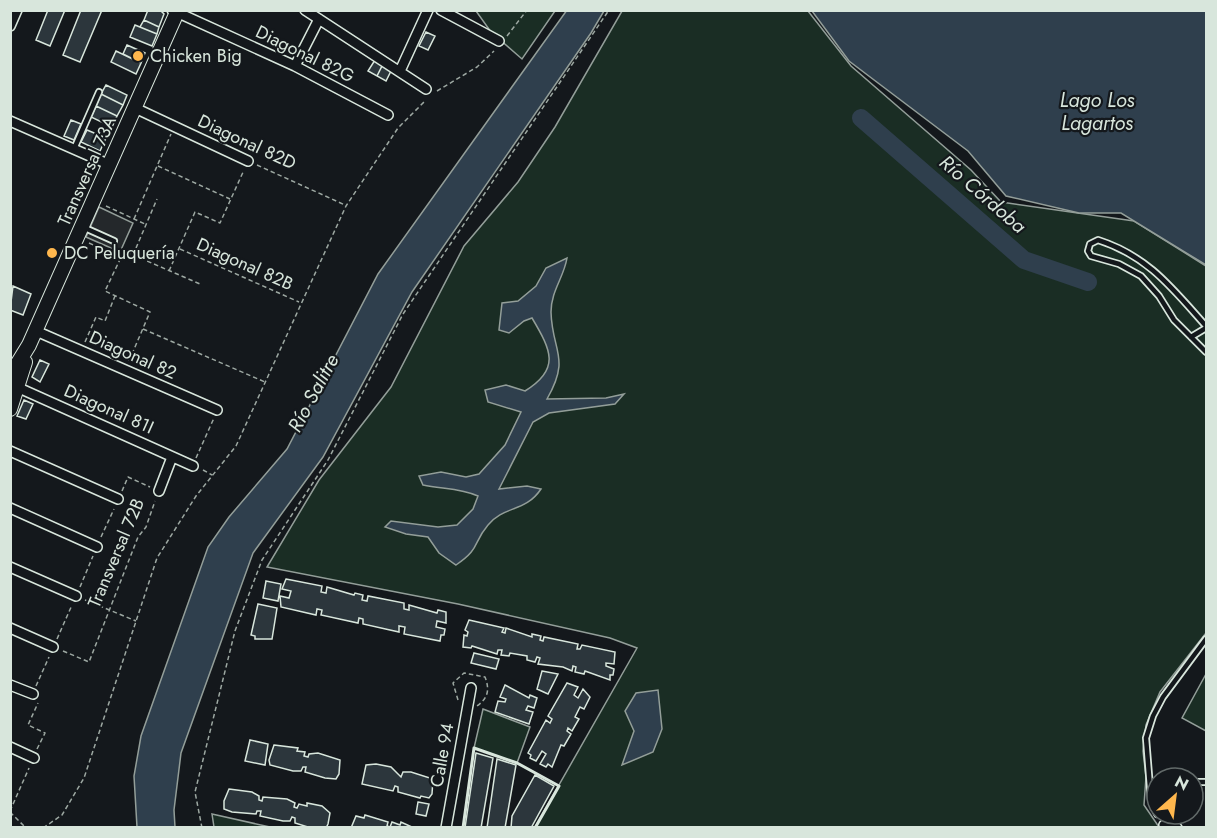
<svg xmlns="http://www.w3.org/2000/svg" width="1217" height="838" viewBox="0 0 1217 838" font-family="Jost,sans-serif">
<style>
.green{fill:#1a2d24;stroke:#939e99;stroke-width:1.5}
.parking{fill:#24282b;stroke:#939e99;stroke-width:1.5}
.water{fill:#2f3f4d;stroke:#939e99;stroke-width:1.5}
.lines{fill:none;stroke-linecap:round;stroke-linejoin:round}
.river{stroke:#2f3f4d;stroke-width:18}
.building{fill:#2c363c;stroke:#d8e6dc;stroke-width:1.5}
.lane-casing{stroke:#d8e6dc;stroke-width:8}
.street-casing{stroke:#d8e6dc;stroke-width:12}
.secondary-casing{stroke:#d8e6dc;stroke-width:16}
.path{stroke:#9da8a2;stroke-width:1.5;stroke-dasharray:4.5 3;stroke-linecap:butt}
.lane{stroke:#14181c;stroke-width:4.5}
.street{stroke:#14181c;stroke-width:9}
.secondary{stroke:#14181c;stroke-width:14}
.wall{stroke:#d8e6dc;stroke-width:3}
.poi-dot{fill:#ffb74d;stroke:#14181c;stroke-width:2}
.labels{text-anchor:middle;stroke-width:4.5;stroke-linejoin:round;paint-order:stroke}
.street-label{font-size:18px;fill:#d8e6dc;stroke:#14181c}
.poi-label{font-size:18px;fill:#d8e6dc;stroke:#14181c;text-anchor:start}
.water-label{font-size:20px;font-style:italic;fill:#d8e6dc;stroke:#14181c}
</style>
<rect width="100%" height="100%" fill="#14181c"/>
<!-- green -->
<path class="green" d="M476,11H555L522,59L491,32Z
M622,11H808L851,66L971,170L1001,202L1134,221L1206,266V633L1160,692L1146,725L1143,751L1146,777L1144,805L1159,827H535L637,648L610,638L458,604L267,567L319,480L391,387L464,246L518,182L555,127Z
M1206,674V731L1182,718Z
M483,709L530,727L517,763L474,748Z
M212,814L270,827H214Z"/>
<!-- parking -->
<path class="parking" d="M99,207L133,223L120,252L86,237Z"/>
<!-- water -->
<path class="water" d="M567,10L604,11L591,33L412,292L323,457L253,553L181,753L174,810L175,827H137L134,776L141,736L208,547L229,517L287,449L378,274Z
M812,11H1206V265L1121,213H1079L1006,196L968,151L849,61Z
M567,258C564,277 551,291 551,312C552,352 571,357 547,399L606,398L624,394L615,404L549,413L533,422L499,489L527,486L541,489C525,513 504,505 488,525C472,544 481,548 456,565L439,553L428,537L406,534L385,527L391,521L438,527L457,525L473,509L478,496C461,488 442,489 423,485L419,476L441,472L466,477L479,474L505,445L521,412L488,402L485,390L506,385L525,391C561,369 551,350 532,318L524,321L509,333L499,330L502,303L518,301L536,286L546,268Z
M658,690L662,729L653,752L622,765L634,731L625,711L636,693Z"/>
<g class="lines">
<!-- river -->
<path class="river" d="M861,118L1024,260L1088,282"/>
</g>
<!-- building -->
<path class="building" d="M48,10H65L50,46L36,40Z
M81,10H102L80,62L63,55Z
M148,10H160L164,14L159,27L144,20Z
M144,20L159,27L157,34L140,27Z
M135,25L157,34L152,46L130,37Z
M426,32L435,36L428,50L419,46Z
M127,45L145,53L141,63L123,54Z
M116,51L141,63L136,74L111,62Z
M375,60L383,64L377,76L368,71Z
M383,64L392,69L386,81L377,76Z
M106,85L127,95L123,105L101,94Z
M101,94L123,105L117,116L96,106Z
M96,106L117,116L112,127L91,117Z
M71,120L81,124L74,140L64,136Z
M87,130L106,138L100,151L81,142Z
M13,286L31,294L23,315L10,310Z
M40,360L49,364L40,382L32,377Z
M24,400L33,404L26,419L17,416Z
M286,579L322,586L321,592L326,593L327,587L354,595L355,593L363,595L362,600L367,601L368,596L404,603V609L409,610V605L437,613L438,610L446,612V623L437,621L436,627L445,629L444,635H441L440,641L404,634L405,627L399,626V632L363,624V619L359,618L358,623L321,615L322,610L317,609L316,615L281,607L280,596L289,598L291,591L282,589Z
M266,581L281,584L278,601L263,598Z
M258,604L277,608L272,639H255V636L251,635Z
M469,620L504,628L502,632L505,633L506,628L532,637V634L541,636L540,640L543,641L544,637L578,644L577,649H580L582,645L615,652L614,664L606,663V666L614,669L613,675H610V680L585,671L584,674L575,672L576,667L573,666L572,671L563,667L538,664L540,658L537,657L535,662L527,660V656L510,653L509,656L501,655L502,650H498L497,654L472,646L471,648L463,647L464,635L467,636L468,632L465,630Z
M474,653L499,659L496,669L471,663Z
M542,671L558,674L548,694L537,689Z
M567,683L578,687L574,695L578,698L583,689L590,697L584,709L580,707L575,717L579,719L572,731L568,728L567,731L571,734L564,746L561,745L552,767L548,764L546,767L540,764L546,754L542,751L536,761L530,758L531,755L528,753L546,720L550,723L552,719L548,716Z
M505,685L529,698L530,695L537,698L534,708L528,706L526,710L533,712L529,724L495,712L498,701L505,702L506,699L500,697Z
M250,740L268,744L265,765L245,761Z
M274,745L298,748L297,751L305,752L304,756L308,757L309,754L318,753L340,760L339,774L336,779L325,778L305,772L306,767H303L301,771H293L270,765L269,760Z
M476,753L493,758L481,828H465Z
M497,759L516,765L505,828H487Z
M376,764L391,767L401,777L403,772H411L433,779L432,794L429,798L421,796L420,798L398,792V787L395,786L393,791L362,784L366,765Z
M535,775L554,786L531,828H511L512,816Z
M229,789L252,792L259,796V800L262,801L263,797L287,799L295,803L294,807L297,808L299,804L307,806V803L322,806L330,813L328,824L326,828H311L295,823V818L292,817L290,821H283L260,816L261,811H257L256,814L232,812L224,809V801Z
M418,802L429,804L426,816L416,814Z
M365,815L388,822L387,826L390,827L392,822L400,825L401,822L414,828H351L356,816L364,818Z"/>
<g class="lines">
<!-- lane casing -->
<g class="lane-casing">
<path id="lane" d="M74,149L99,92
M85,228L114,241
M1206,326C1172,288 1148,256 1098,240L1090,244L1088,251L1091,256L1119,264L1141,276L1159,296L1174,320L1206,352
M1191,337L1206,328
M1175,778H1185
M1193,782H1206
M1152,784L1157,801
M1157,814L1151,800L1146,738L1153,716L1163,697L1206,639"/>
</g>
<!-- street casing -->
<g class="street-casing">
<path id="street" d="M172,10L295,66L388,115
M305,10L426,89
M441,10L499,41
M10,26L17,10
M295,66L319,19
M400,71L428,10
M135,108L248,161
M10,121L110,165
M36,331L217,410
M19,388L193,466
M10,451L118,499
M159,491L172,457
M10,508L97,547
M10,567L76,596
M10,628L53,647
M10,685L33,694
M10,747L34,758
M1169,821L1177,828
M1164,825L1166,828
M446,828L471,688"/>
</g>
<!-- secondary casing -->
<g class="secondary-casing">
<path id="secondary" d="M10,376L29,345L178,10
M10,409L25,362"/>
</g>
<!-- path -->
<path class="path" d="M507,36L527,10
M437,91L477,67L494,51
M257,165L345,205
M158,166L230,199
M106,206L145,224
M134,219L171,134
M89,243L120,257
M180,249L299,302
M133,255L157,199
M169,271L195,212L220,223L244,170
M143,329L265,382
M85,342L96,317L105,321L115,296
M129,361L150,312L105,291L124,251L200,284
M196,458L214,418
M203,470L212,475
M122,491L128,477L150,487
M101,537L114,509
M80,587L93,556
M85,600L136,621
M57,639L72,605
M63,651L89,662L138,537L146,527L155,501
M36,686L49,657
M458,700L453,683L464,673L485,677C490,690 488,698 477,706
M37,749L45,733L28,725L38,703
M10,811L29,768
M10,812L26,828
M43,828L62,815L84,778L157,558L196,496L236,446L346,206L398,128L426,100
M202,828L195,792L235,631L262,560L328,460L403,314L609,10"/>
<!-- lane -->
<use href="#lane" class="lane"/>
<!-- street -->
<use href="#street" class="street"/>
<!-- secondary -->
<use href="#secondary" class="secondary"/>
<!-- wall -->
<path class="wall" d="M463,828L474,748L517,763L559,786L535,828"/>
</g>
<!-- markers -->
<g class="poi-dot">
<circle cx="138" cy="56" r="6"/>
<circle cx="52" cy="253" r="6"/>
</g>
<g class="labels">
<!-- street labels -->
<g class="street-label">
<text transform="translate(305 54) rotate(26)" y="6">Diagonal 82G</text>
<text transform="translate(247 142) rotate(25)" y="6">Diagonal 82D</text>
<text transform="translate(87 171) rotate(-66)" y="6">Transversal 73A</text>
<text transform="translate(245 264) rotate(24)" y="6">Diagonal 82B</text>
<text transform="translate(133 355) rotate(24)" y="6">Diagonal 82</text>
<text transform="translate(109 409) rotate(24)" y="6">Diagonal 81I</text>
<text transform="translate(116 553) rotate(-67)" y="6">Transversal 72B</text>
<text transform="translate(442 755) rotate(-80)" y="6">Calle 94</text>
</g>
<!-- poi labels -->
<g class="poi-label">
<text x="150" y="62">Chicken Big</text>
<text x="64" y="259">DC Peluquería</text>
</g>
<!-- water labels -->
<g class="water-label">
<text x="1097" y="107">Lago Los<tspan x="1097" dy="23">Lagartos</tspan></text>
<text transform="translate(983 194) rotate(41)" y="7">Río Córdoba</text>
<text transform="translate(313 393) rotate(-62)" y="7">Río Salitre</text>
</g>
</g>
<!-- border -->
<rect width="1217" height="838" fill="none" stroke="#d8e6dc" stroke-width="24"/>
<!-- north arrow -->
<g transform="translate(1175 796) rotate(28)"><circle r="28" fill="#14181c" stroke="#626a69" stroke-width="1.5"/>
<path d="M0-4.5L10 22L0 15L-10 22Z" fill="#ffb74d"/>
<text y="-9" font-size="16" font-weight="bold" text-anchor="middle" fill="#d8e6dc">N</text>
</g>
</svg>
